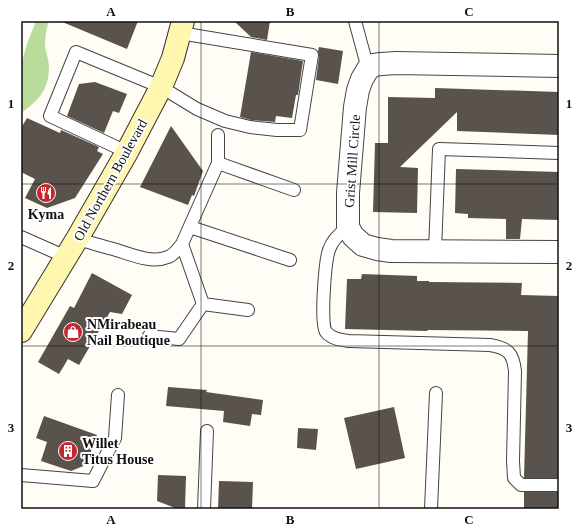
<svg xmlns="http://www.w3.org/2000/svg" width="580" height="530" viewBox="0 0 580 530" font-family="Georgia,serif">
<style>
.forest{fill:#b9dc9c}
.building{fill:#5a524d}
.lines{fill:none;stroke-linecap:round;stroke-linejoin:round}
.lane-casing{stroke:#444;stroke-width:14}
.street-casing{stroke:#444;stroke-width:24}
.secondary-casing{stroke:#333;stroke-width:24}
.lane{stroke:#fff;stroke-width:12}
.street{stroke:#fff;stroke-width:22}
.secondary{stroke:#fff6b0;stroke-width:22}
.grid{fill:none;stroke:#111;stroke-width:1;stroke-opacity:0.55}
.labels{text-anchor:middle;stroke-width:4;stroke-linejoin:round;paint-order:stroke}
.street-label{font-size:14px;fill:#111;stroke:#fff}
.poi-label{font-size:14px;font-weight:bold;fill:#111;stroke:#fff;text-anchor:start}
.neatline{fill:none;stroke:#111;stroke-width:1.5}
.grid-label{font-size:13px;text-anchor:middle;font-weight:bold;fill:#111}
</style>
<rect width="100%" height="100%" fill="#fffdf5"/>
<!-- forest -->
<path class="forest" d="M36,21H49C46,29 45,37 45,46C46,53 49,60 49,67C49,90 38,101 21,113V65L27,44Z"/>
<!-- building -->
<path class="building" d="M60,21H138L127,49Z
M234,21H270L267,40L251,37Z
M319,47L343,51L338,84L316,80L319,56L318,51Z
M251,52L303,61L298,95H296L292,118L276,116L275,122L251,120L240,117Z
M95,82L127,94L119,113L113,111L104,133L67,116L79,84Z
M435,88L559,92V135L457,131V112L400,167L418,168L417,213L373,212L375,143H388V97L435,98Z
M27,118L60,133L61,130L99,147L97,151L103,154L75,198L47,208L25,198L35,179L21,172V128Z
M171,126L203,171L194,196L192,195L188,205L140,187Z
M456,169L559,172V220L522,219L520,239H506V219L468,218V214L455,213Z
M92,273L132,295L122,314L110,312L79,365L68,359L59,374L38,362L70,306L74,308Z
M362,274L417,276V281H429V282L522,283L521,295L559,296V478H524L528,331L428,330L427,331L345,329L347,279H361Z
M168,387L207,390L206,392L263,400L261,415L252,414L250,426L223,422L224,411L166,406Z
M394,407L405,458L356,469L344,418Z
M44,416L97,435L86,465L71,471L41,461L47,442L36,438Z
M298,428L318,429L316,450L297,448Z
M158,475L186,476L185,509H178L157,501Z
M219,481L253,482L252,509H218Z
M524,492H559V509H524Z"/>
<g class="lines">
<!-- lane casing -->
<g class="lane-casing">
<path id="lane" d="M355,21L368,69
M127,152L50,116L76,52L161,87L197,109L225,121L250,127L277,130H300L312,55L180,33
M218,163L294,190
M190,227L290,260
M348,227C340,233 332,240 329,250C325,261 320,325 326,332C332,339 341,340 349,341L490,345C508,348 513,353 515,371L513,461L514,478L521,485H559
M21,237L66,257
M77,239C89,242 101,246 113,249C130,254 151,264 168,257C174,255 178,249 182,244L218,163V135
M182,244L203,304L248,310
M435,251L439,149L559,153
M149,336L179,339L203,304
M21,475L93,481L115,438L118,395
M204,509L207,431
M431,509L436,393"/>
</g>
<!-- street casing -->
<g class="street-casing">
<path id="street" d="M559,66L396,63L381,64L374,65L368,69L362,79L358,90L355,107L348,193V227L353,236L363,245L377,249L391,251L559,252"/>
</g>
<!-- secondary casing -->
<g class="secondary-casing">
<path id="secondary" d="M21,331L77,239L127,152L161,87L173,58L183,21"/>
</g>
<!-- lane -->
<use href="#lane" class="lane"/>
<!-- street -->
<use href="#street" class="street"/>
<!-- secondary -->
<use href="#secondary" class="secondary"/>
</g>
<!-- grid -->
<path class="grid" d="M201,21V509M379,21V509M21,184H559M21,346H559"/>
<!-- icons -->
<defs>
<g id="restaurant-disc" transform="scale(1)"><circle r="9.5" fill="#c4262e" stroke="#fff"/><path d="M-5-6h1v4h1v-4h1v4h1v-4h1v5L-1.5 .5V6h-2V.5L-5-1ZM5-6V6H3V1.5H1.5Q1.5-4 5-6Z" fill="#fff"/></g>
<g id="shop-disc" transform="scale(1)"><circle r="9.5" fill="#c4262e" stroke="#fff"/><path d="M-5-2.5h2.3a2.7 3.5 0 0 1 5.4 0H5L5.5 6h-11ZM-1.5-2.5h3a1.5 2.3 0 0 0-3 0Z" fill="#fff"/></g>
<g id="building-disc" transform="scale(1)"><circle r="9.5" fill="#c4262e" stroke="#fff"/><path d="M-4-6H4V6H1V3H-1V6H-4ZM-2.5-4.3h1.7v1.8h-1.7ZM.8-4.3h1.7v1.8H.8ZM-2.5-1h1.7V.8h-1.7ZM.8-1h1.7V.8H.8Z" fill="#fff"/></g>
</defs>
<g fill-rule="evenodd">
<use href="#restaurant-disc" x="46" y="193"/>
<use href="#shop-disc" x="73" y="332"/>
<use href="#building-disc" x="68" y="451"/>
</g>
<g class="labels">
<!-- street labels -->
<g class="street-label">
<text transform="translate(352 161) rotate(-86)" y="5">Grist Mill Circle</text>
<text transform="translate(110 180) rotate(-61)" y="5">Old Northern Boulevard</text>
</g>
<!-- poi labels -->
<g class="poi-label">
<text x="46" y="219" text-anchor="middle">Kyma</text>
<text x="87" y="329">NMirabeau<tspan x="87" dy="16">Nail Boutique</tspan></text>
<text x="82" y="448">Willet<tspan x="82" dy="16">Titus House</tspan></text>
</g>
</g>
<!-- border -->
<rect width="580" height="530" fill="none" stroke="#ffffff" stroke-width="44"/>
<rect x="22" y="22" width="536" height="486" class="neatline"/>
<g class="grid-label">
<text x="111" y="16">A</text>
<text x="290" y="16">B</text>
<text x="469" y="16">C</text>
<text x="11" y="108">1</text>
<text x="569" y="108">1</text>
<text x="11" y="270">2</text>
<text x="569" y="270">2</text>
<text x="11" y="432">3</text>
<text x="569" y="432">3</text>
<text x="111" y="524">A</text>
<text x="290" y="524">B</text>
<text x="469" y="524">C</text>
</g>
</svg>
